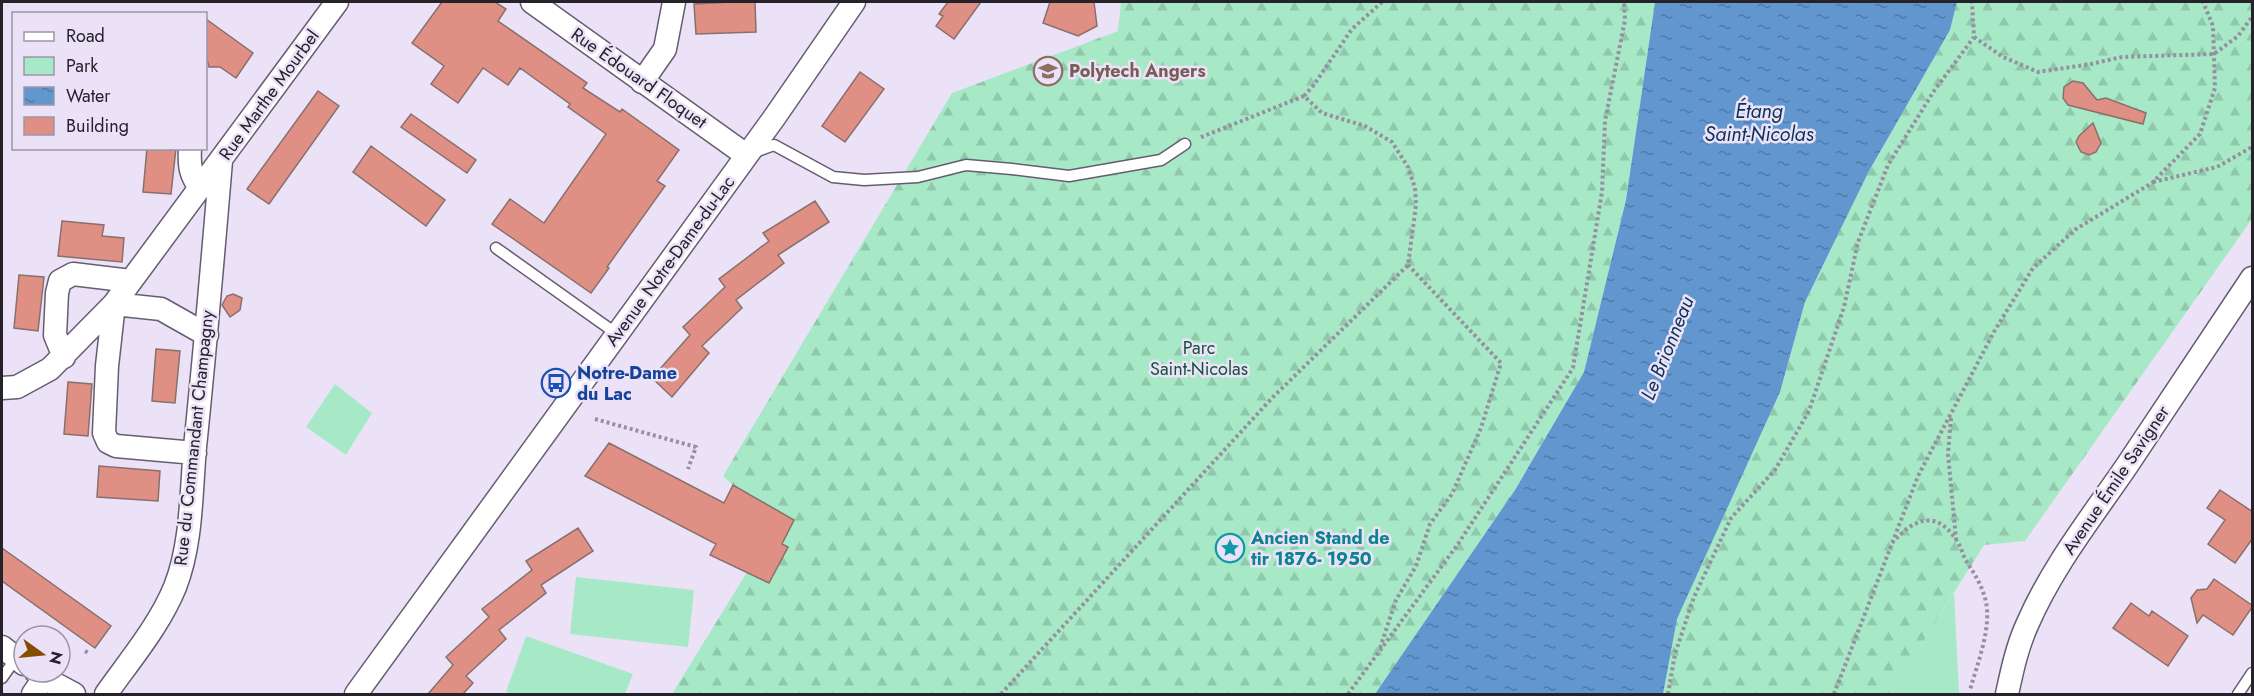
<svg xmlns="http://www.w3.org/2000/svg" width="2254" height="696" viewBox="0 0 2254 696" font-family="Jost,sans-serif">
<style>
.green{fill:#a7e9c7}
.forest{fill:url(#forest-firs)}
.water{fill:url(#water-ripples)}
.building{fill:#e08f85;stroke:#88706c;stroke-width:1.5}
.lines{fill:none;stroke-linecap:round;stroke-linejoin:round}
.lane-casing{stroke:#655d6f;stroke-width:13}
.street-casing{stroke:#655d6f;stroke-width:25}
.path{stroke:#968f9f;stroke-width:4;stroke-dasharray:3 3;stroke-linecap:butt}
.lane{stroke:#fff;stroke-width:10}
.street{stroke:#fff;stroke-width:22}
.labels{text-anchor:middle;stroke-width:5;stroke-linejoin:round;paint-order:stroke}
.education-label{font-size:18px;font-weight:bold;fill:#785e54;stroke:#ece2f8;text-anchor:start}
.street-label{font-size:18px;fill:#25222a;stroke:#ece2f8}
.park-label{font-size:18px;fill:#125339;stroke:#ece2f8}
.transit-label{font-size:18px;font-weight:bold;fill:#164399;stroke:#ece2f8;text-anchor:start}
.culture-label{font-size:18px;font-weight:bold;fill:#0d838f;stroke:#ece2f8;text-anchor:start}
.water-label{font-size:20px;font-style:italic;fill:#093155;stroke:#ece2f8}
</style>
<defs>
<pattern id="forest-firs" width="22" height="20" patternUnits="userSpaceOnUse" patternTransform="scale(1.5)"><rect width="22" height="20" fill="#a7e9c7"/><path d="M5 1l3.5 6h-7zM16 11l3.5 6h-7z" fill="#90c8ab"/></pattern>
<pattern id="water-ripples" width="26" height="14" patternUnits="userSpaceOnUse" patternTransform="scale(1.5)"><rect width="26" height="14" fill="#6196ce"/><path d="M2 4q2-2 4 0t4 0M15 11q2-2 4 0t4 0" fill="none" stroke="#507aa7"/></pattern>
</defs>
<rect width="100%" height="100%" fill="#ece2f8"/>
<!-- green -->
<path class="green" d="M335,384L372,413L346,455L306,427Z
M576,577L694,590L688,647L570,634Z
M1954,593L1959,694H1890Z
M526,636L633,674L625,694H512L506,692Z"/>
<!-- forest -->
<path class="forest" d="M1121,2H1655L1626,200L1584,372L1515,490L1375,694H672L776,525L723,476L952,93L1118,31Z
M1957,2H2252V219L2025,541L1984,545L1890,694H1663L1677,619L1780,392L1805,302L1869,171L1950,30Z"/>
<!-- water -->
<path class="water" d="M1655,2H1957L1950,30L1869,171L1805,302L1780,392L1677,619L1663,694H1375L1515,490L1584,372L1626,200Z"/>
<!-- building -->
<path class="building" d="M442,2H495L506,9L498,21L587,83L583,88L620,112L622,109L679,150L657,181L665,186L607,267L609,268L591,293L492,224L510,199L544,223L606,134L568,107L570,104L520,68L508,85L483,68L458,103L431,84L444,66L412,43Z
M732,2H755L756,32L696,34L694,4Z
M948,2H981L954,39L936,26L943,16L939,14Z
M1050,2H1094L1097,26L1078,36L1043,23Z
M206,19L253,53L236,78L220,67H209L206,56Z
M860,72L884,89L845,142L822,126Z
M2073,81L2083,83L2097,100L2106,98L2146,113L2143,124L2068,105L2063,98L2064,87Z
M318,91L339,106L269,204L247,189Z
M411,114L476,160L467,173L401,127Z
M2093,123L2101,143L2096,152L2089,155L2081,152L2076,142L2079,136Z
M371,146L445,200L426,226L353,172Z
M147,148H176L171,194L143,192Z
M815,201L829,222L778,255L784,263L736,300L742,308L702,346L709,353L672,397L652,378L690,335L683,327L725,287L719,279L769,241L763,233Z
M62,221L104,225L102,236L124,238L122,262L58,256Z
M19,275L44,277L38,331L14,328Z
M233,294L242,298L240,310L230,317L222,305L227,296Z
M156,349L180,351L175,403L152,401Z
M68,382L92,384L88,436L64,434Z
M609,443L724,503L733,485L794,520L782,544L788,547L769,583L710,555L716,544L585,476Z
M99,466L160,471L158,501L97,497Z
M2220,490L2253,512V538L2235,563L2208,544L2225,520L2207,508Z
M578,528L593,551L541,585L546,593L499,630L506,639L466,676L473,683L463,694H428L453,665L446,657L489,617L482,609L532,570L526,561Z
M2,548L111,626L95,648L2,581Z
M2214,579L2253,606L2233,635L2203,615L2197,623L2191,598L2197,590L2207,589Z
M2131,603L2149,616L2152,611L2188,636L2168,666L2113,628Z"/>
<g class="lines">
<!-- lane casing -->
<g class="lane-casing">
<path id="lane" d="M755,152L774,145L833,177L864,180L918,177L966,165L1012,169L1069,176L1161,160L1185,144
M496,248L617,334
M2,678L16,658
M2238,694L2252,673"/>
</g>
<!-- street casing -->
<g class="street-casing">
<path id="street" d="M532,2L746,155
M642,82L665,49L674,2
M190,148C189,165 190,176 201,188
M64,357L55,335L57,293L60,281L73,274L131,281
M2,388L17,387L50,369L114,304L337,2
M195,453L116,446L108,442L104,433L107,366L114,304L161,309L207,335
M2,647L24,664
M44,678L74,694
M33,694L44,678L36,672
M106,694C130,660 159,626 175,587C192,544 191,493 195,447C205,352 213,256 221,161
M356,694L774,118L854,2
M2007,694C2012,671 2017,647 2027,625C2052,567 2091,518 2126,467C2168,404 2210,341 2252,278"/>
</g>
<!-- path -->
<path class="path" d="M1974,37L2003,57L2038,72L2091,64L2122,57L2214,54L2238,36L2252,17
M1304,96L1313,86L1352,29L1382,2
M2153,182L2217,167L2252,147
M1951,418L1948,454L1956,539
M595,419L696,447L688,469
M1892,543C1912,521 1934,508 1955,538C1960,544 1962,552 1965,559C1975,575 1985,589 1987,609C1989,635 1977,665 1970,690
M1380,648L1396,600L1416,566L1430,524L1452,494L1481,428L1501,363L1408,265
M85,651L90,654
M1001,694L1272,398L1408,265L1416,205L1415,188L1408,167L1392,142L1365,126L1322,113L1304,96L1199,138
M1348,694L1458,544L1573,368L1602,192L1605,121L1625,20L1624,2
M1668,694L1675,654L1694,597L1731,518L1775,470L1809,411L1844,307L1858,242L1888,165L1934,91L1974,37L1972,2
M1834,694L1918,476L1995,330L2033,268L2076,229L2152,183L2200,134L2215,88L2213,26L2203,2"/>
<!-- lane -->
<use href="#lane" class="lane"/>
<!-- street -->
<use href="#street" class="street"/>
</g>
<!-- icons -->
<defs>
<g id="university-ring" transform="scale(1.5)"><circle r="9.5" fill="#ece2f8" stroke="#8d6e63" stroke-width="1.5"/><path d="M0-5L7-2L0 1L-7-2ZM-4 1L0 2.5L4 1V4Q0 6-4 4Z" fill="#8d6e63"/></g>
<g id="bus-ring" transform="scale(1.5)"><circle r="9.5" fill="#ece2f8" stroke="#1a4fb4" stroke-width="1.5"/><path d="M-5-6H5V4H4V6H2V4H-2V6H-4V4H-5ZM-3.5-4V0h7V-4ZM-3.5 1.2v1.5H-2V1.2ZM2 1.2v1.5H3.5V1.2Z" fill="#1a4fb4"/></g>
<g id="sight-ring" transform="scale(1.5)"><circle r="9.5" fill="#ece2f8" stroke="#0f9aa8" stroke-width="1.5"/><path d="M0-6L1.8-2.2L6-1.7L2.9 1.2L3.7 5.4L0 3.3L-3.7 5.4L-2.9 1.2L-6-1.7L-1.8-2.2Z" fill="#0f9aa8"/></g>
</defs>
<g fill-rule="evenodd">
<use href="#university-ring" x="1048" y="71"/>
<use href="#bus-ring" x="556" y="383"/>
<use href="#sight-ring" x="1230" y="548"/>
</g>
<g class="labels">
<!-- education labels -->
<g class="education-label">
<text x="1069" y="77">Polytech Angers</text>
</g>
<!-- street labels -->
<g class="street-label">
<text transform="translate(639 78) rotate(35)" y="6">Rue Édouard Floquet</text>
<text transform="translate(269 95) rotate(-54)" y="6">Rue Marthe Mourbel</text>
<text transform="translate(670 261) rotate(-54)" y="6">Avenue Notre-Dame-du-Lac</text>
<text transform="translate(194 438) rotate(-84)" y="6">Rue du Commandant Champagny</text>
<text transform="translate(2116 480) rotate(-56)" y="6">Avenue Émile Savigner</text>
</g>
<!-- park labels -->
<g class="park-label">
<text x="1199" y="354">Parc<tspan x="1199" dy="21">Saint-Nicolas</tspan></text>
</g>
<!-- transit labels -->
<g class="transit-label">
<text x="577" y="379">Notre-Dame<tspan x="577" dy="21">du Lac</tspan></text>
</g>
<!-- culture labels -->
<g class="culture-label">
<text x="1251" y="544">Ancien Stand de<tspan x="1251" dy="21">tir 1876- 1950</tspan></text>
</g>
<!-- water labels -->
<g class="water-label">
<text x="1759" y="118">Étang<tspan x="1759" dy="23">Saint-Nicolas</tspan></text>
<text transform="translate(1667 348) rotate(-68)" y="7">Le Brionneau</text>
</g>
</g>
<!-- border -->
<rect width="2254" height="696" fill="none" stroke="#25222a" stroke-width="6"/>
<!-- legend -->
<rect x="12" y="12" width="195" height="138" fill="#ece2f8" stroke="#9c95a6" stroke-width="1.5"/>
<rect x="24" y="32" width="30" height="9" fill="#ffffff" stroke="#9c95a6" stroke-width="1.5"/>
<text x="66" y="42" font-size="18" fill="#25222a">Road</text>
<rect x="24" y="57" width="30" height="18" fill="#a7e9c7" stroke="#9c95a6" stroke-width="1.5"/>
<text x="66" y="72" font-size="18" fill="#25222a">Park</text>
<rect x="24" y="87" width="30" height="18" fill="url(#water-ripples)" stroke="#9c95a6" stroke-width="1.5"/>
<text x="66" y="102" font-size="18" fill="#25222a">Water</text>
<rect x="24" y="117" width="30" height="18" fill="#e08f85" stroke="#9c95a6" stroke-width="1.5"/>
<text x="66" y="132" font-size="18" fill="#25222a">Building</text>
<!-- north arrow -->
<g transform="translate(42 654) rotate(105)"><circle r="28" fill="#ece2f8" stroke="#9c95a6" stroke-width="1.5"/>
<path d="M0-4.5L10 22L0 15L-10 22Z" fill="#864d00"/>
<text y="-9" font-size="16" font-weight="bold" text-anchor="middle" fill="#25222a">N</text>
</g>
</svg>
